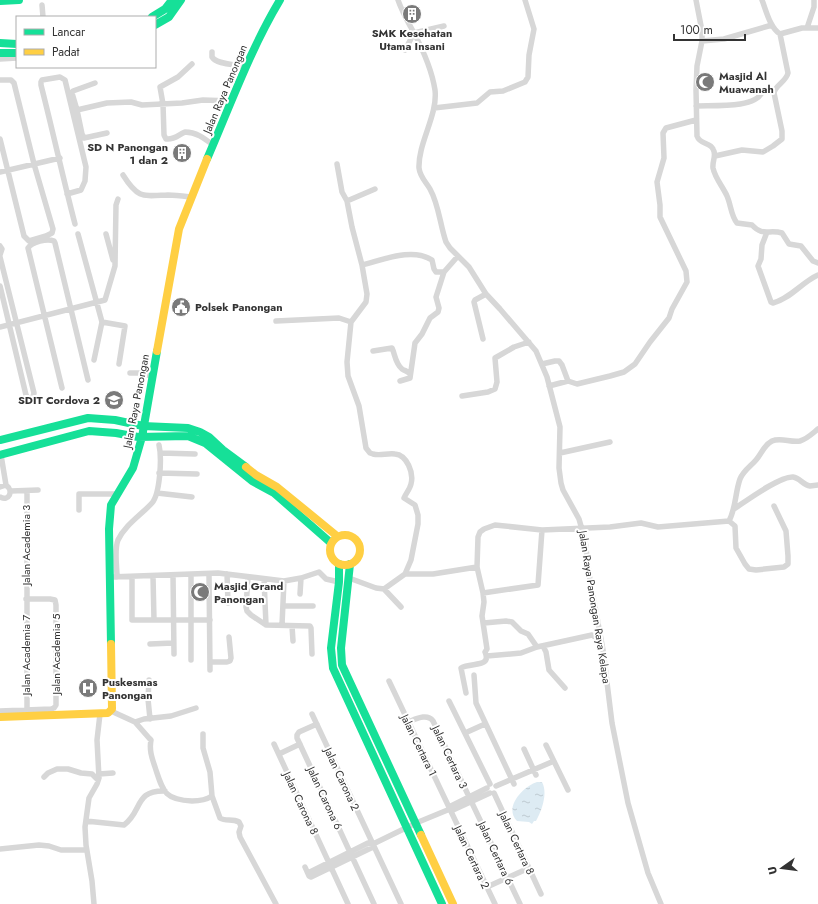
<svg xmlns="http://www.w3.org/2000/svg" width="818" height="904" viewBox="0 0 818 904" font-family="Jost,sans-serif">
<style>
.water{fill:url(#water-ripples)}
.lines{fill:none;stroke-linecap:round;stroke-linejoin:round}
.street{stroke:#d7d7d7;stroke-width:5.5}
.fast{stroke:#16e098;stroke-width:8}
.slow{stroke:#ffcf43;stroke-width:8}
.labels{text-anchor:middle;stroke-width:4;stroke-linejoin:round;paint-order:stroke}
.poi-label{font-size:11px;font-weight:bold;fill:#333;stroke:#fff;text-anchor:start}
.street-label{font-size:11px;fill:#333;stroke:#fff}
</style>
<defs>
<pattern id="water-ripples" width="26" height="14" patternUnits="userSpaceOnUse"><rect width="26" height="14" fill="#ddebf3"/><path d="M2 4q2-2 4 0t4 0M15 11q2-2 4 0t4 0" fill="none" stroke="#becad1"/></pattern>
</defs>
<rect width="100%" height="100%" fill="#fff"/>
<!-- water -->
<path class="water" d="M537,782H542C548,793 542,810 536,821H534L532,824L529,822L517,821C503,807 524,786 537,782Z"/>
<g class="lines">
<!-- street -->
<path class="street" d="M398,0C402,12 408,22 414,33C423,50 432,71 435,90C438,115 418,143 419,168C420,177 426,182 430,189C439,205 440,225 446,242L450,248L469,267L486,294L500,309L536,351L547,377L560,427L559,468L561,483L563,490L579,519L585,540L589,574L603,650L612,723L628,803L648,873L661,904
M696,0L702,31V41L697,66L696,90L697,136C700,145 710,142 713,149C717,155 712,161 713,168C715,178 723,187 727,196C731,205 731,216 737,223L752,225C763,237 769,229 782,233L789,244L801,246L813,261L818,263
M762,0C766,10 770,28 780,34L802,28H818
M42,5L43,17
M807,28L814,7V0
M702,41L724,39L772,25
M405,50L414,33L444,26
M212,52V57C217,65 236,64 246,67
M0,59L17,58
M192,64L178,77L160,87L163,104L164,135L166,139C175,140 178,135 185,132C196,132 204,138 213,145
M0,80H11L14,83L34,164L53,229L52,233L46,236L29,241L24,236L0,139
M95,83L73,91L72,93L77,110L107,103L131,102L142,105L182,103L203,100L232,101
M696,106C711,105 756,109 762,92
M434,108L477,103L490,92L503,91L525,82L528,77L529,55L534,29L525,0
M77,110L82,134L84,138L107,133
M715,156L742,150L763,152L773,146L782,139V131L774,93C775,85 786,82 788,73L780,34
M337,164L342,192L347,201L375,189
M0,172L60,158
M123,175C138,199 143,196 168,195C176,195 183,196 191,197
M67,194L81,190L85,181L86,167L65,80L60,77L42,80L41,82V85C53,132 63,178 75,224
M347,201L352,227L362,265L367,294L366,302L351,322L347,362L348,376L359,406L366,448L370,453L373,454C380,456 387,453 395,454C407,455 414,473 411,484C410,489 406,493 404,498L415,505L418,515V524L411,560L405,574L384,589L376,588L349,578
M767,232L762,245L761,259L758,266L771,302L773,303C790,299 802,282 818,275
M78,234L102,322L94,360
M106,234L113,260
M0,246L2,249L0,255
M0,257L34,393L33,397L28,398L26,395L0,286
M362,265C383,260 412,247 432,260L434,269L436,272H444
M276,321L339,318L351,322
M102,322L125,326L119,364
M0,327L105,300L115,266L116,205L118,199
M483,339L474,302L475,300L486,294
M373,351L392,348C395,354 395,363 402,369C405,371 408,371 410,374
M542,364L555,361H559L562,365L568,381L577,384L610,376L624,372L635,364L650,342L669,318L672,309L687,282L686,271L660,217V205L657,182L664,158L663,133L666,128L696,120
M130,373H139L152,376
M400,381L410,378L415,343L422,334L430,318L438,312L439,308L436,297L444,272L458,256
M549,386L568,381
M62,388L28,248C32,242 47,238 54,241L55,243L88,380
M462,396L488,392L495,389L497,382L495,358L514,347L529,342
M161,453L195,454
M560,453L610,442
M1,455L6,485
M159,473L197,474
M0,487L6,485C14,491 9,502 0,497
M11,491L38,490
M157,493L192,497
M734,509C746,501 780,476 793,477C800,478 803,485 810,486L818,485
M79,510V494H117
M729,521C736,508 735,493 740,479C743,471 751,466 756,460C762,453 764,445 772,441C781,437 791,443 800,441C807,439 813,433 818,429
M209,574L210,670
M227,574L228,603
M405,574H433L477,567
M173,575L174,654
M191,575V660
M153,576L154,620
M110,577L218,573L284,581L301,578L319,572L326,579L339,582
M117,577C117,566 114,550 118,540C125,525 141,515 152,503C160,494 162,458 159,445
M132,577V620H210
M248,577L246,607L247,611L251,615L266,625L310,626L311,628L312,654
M264,579L266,625
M384,589L401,607
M483,593L538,585L542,530
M300,594L301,578
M283,606H313
M484,623L506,621L512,622L521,631L528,634L537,647
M282,625L284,581
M292,626L293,641
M150,644L173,643
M543,646L546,652L549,670L565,688
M487,656L521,653L537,647L592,635L601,641
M211,662H227L230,661L231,658L229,637
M474,675L476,703L514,784
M149,680L148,699L150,719
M389,681L495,904
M466,693L461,668C471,662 492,668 485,652L487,649L482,616L484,602L483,593L477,567L478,537L480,532L484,529L495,525L542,530L610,527L641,523L658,527L729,521L735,526L736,548L745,564L749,569L756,570L784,567L788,564V556L786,531L774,506
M449,701L490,784
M27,710V491
M0,711L51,709L54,708L56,705V605L55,600L50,599H26
M111,711L135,722L149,738L151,740C149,750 152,758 155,767C163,791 164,800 192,801C199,801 206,800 212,796L220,818C226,822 232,818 239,822L241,826L239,832L240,837L276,904
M312,714L401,904
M135,722L144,719L171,716L196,708
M408,722C416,719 427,713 433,721L520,904
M317,724L299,732L297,735V738L374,904
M465,733L485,724
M203,734V748L210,772L212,796
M274,744L348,904
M546,745L568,790
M524,749L536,775
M279,754L300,744
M99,774L113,773
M44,777L48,773L57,769H68L81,773L92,774L98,780
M496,786L554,761
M494,793L541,894
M450,809L451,806L487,788
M86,821L124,825C143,811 134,790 165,791
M0,849L39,845L49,846L61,850H86
M305,867L309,876L311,877L371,848L373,844
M308,873L368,843L373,844L416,823L450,809L453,810L490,793
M487,887L529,868
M94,904L92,881L86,845L85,827L89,798L97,784L99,778L97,740L100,714"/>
<!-- fast -->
<path class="fast" d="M0,1L19,0
M152,17L165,9L172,0
M155,25L169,17L181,0
M0,43L17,44
M0,53H17
M207,159C230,106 250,50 280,0
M0,440L88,418L115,420L143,426L188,428L200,432L209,437L223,450L246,467
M0,455L89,431L116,433L138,437L188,436L205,443L252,481L274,493L331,543
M339,564V582L331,648L333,668L442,904
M350,564L341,648L342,665L421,835
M111,644L109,529L111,505L133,468L142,437L157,351"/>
<!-- slow -->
<path class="slow" d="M157,351L179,229L207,159
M246,467L256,475L277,487L337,536
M330 550a15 15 0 1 1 30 0a15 15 0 1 1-30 0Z
M0,717L108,713L112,709L111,644
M421,835L453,904"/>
</g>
<!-- icons -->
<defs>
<g id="building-disc" transform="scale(1)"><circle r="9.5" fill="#7a7a7a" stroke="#fff"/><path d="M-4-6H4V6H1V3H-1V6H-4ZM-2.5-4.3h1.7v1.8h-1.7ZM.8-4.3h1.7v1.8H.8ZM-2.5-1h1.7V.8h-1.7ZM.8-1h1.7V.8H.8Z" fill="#fff"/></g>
<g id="mosque-disc" transform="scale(1)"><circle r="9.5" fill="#7a7a7a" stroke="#fff"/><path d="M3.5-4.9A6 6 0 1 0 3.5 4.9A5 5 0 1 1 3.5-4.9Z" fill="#fff"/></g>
<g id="civic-disc" transform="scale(1)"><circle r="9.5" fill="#7a7a7a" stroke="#fff"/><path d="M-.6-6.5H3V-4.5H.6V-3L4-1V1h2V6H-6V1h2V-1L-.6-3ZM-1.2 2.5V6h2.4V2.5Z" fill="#fff"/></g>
<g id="school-disc" transform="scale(1)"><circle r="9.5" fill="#7a7a7a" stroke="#fff"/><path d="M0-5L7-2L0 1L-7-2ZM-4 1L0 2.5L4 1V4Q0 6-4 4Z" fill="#fff"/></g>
<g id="hospital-disc" transform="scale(1)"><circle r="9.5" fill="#7a7a7a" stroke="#fff"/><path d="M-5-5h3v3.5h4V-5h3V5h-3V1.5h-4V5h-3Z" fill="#fff"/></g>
</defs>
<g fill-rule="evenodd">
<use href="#building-disc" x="412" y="14"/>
<use href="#mosque-disc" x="705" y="82"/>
<use href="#building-disc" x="182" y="153"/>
<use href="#civic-disc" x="181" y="307"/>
<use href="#school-disc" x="114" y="400"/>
<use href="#mosque-disc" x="200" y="592"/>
<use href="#hospital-disc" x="88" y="688"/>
</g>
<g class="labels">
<!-- poi labels -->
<g class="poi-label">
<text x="412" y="37" text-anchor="middle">SMK Kesehatan<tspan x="412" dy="13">Utama Insani</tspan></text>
<text x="719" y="80">Masjid Al<tspan x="719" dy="13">Muawanah</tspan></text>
<text x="168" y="151" text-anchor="end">SD N Panongan<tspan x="168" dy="13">1 dan 2</tspan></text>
<text x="195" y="311">Polsek Panongan</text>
<text x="100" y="404" text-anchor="end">SDIT Cordova 2</text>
<text x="214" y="590">Masjid Grand<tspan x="214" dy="13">Panongan</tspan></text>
<text x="102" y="686">Puskesmas<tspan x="102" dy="13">Panongan</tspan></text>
</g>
<!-- street labels -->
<g class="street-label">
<text transform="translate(225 89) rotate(-67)" y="4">Jalan Raya Panongan</text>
<text transform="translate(136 401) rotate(-79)" y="4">Jalan Raya Panongan</text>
<text transform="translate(26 545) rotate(-90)" y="4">Jalan Academia 3</text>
<text transform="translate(595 607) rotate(81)" y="4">Jalan Raya Panongan Raya Kelapa</text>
<text transform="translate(56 654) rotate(-90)" y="4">Jalan Academia 5</text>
<text transform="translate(26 655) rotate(-90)" y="4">Jalan Academia 7</text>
<text transform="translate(419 745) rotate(64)" y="4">Jalan Certara 1</text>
<text transform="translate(450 757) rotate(65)" y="4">Jalan Certara 3</text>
<text transform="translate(342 779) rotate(65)" y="4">Jalan Carona 2</text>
<text transform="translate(325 798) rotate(65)" y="4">Jalan Carona 6</text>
<text transform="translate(301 803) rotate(65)" y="4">Jalan Carona 8</text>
<text transform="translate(517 843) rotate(65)" y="4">Jalan Certara 8</text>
<text transform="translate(496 853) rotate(65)" y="4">Jalan Certara 6</text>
<text transform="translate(472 857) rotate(65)" y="4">Jalan Certara 2</text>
</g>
</g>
<!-- legend -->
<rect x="16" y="16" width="140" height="52" fill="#ffffff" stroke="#adadad"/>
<rect x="24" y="29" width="20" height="6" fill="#16e098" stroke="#adadad"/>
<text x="52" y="36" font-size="12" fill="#333333">Lancar</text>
<rect x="24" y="49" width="20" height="6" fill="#ffcf43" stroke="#adadad"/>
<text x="52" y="56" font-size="12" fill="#333333">Padat</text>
<!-- north arrow -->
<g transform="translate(782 868) rotate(256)" stroke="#ffffff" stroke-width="3" paint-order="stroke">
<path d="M0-3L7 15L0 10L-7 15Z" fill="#333333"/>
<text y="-6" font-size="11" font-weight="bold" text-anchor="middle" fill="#333333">U</text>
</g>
<!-- scale -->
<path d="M674 34v6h71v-6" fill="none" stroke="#333333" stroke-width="2"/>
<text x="680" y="34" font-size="12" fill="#333333" stroke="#ffffff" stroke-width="3" paint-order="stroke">100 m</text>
</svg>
